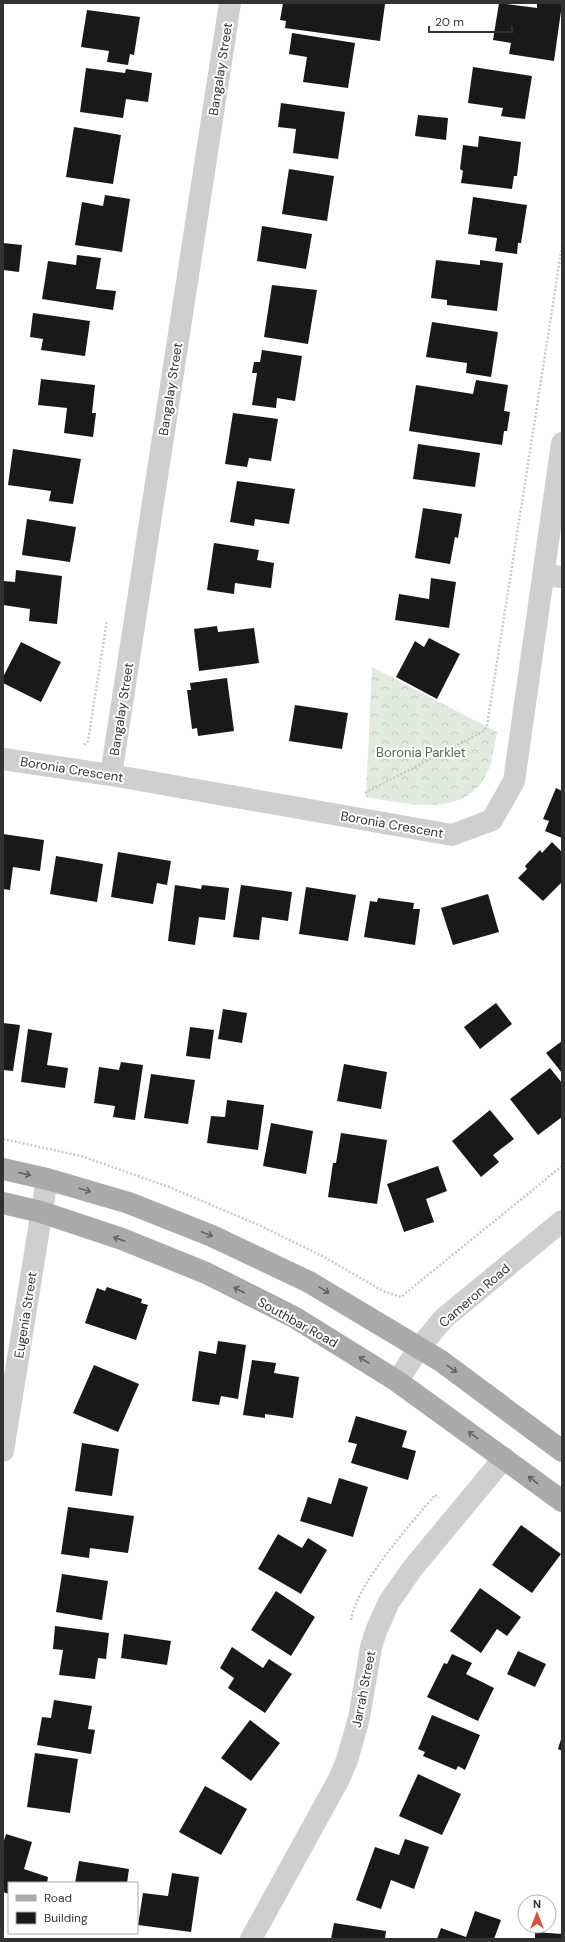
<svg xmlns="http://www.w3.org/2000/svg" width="565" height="1942" viewBox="0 0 565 1942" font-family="'DM Sans',sans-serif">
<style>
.forest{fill:url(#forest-crowns)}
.building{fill:#191919}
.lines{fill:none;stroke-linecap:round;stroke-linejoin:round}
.path{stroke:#c9c9c9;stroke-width:2.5;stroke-dasharray:2 2;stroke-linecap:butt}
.minor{stroke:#cfcfcf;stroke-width:22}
.major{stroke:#aaa;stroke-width:22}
.oneway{stroke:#626262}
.labels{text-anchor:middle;stroke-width:4;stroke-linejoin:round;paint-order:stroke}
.street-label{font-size:13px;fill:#323232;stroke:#fff}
.park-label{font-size:13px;fill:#4e6b41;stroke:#fff}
</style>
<defs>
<pattern id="forest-crowns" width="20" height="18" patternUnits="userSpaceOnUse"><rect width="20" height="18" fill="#e2eade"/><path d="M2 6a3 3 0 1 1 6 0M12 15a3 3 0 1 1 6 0" fill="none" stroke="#c2c9bf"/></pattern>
</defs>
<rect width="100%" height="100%" fill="#fff"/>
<!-- forest -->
<path class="forest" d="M372,667L497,732C494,747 493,763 485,777C460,819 405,803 366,797Z"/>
<!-- building -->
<path class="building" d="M283,3L385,4L380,41L285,28L286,21L280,20Z
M499,3L537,8V3L562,4L554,61L509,54L511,43L493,40Z
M87,10L140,17L134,55L130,54L128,65L107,62L109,51L81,47Z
M292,33L355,43L348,88L303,82L307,57L289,54Z
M473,67L532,76L525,119L501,116L503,108L468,103Z
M86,68L125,73L126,69L152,73L148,102L126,99L123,118L80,112Z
M281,103L345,112L338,159L293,153L296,129L278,127Z
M418,115L448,118L446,140L415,136Z
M74,127L121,135L113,184L66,177Z
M479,136L521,142L517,176H514L512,189L461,183L463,171L460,169L463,145L478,147Z
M289,169L334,176L327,221L282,214Z
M105,195L130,199L122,252L75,245L82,202L103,206Z
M473,197L527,205L521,243H518L517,254L495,251L497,238L468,234Z
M262,226L312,234L306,269L257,261Z
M3,243L22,245L19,272L3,270Z
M77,255L101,258L96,289L116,291L113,310L42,299L48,261L76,265Z
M436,260L480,265V260L503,263L497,311L447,305V300L431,298Z
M272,285L317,290L308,344L264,337Z
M33,313L90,321L85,356L41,350L43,339L30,337Z
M432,322L498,332L491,377L466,373L467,363L426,357Z
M262,350L302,356L295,401L277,398L276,408L252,405L257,373H252L254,362H260Z
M41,379L95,385L92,413H96L93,437L64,433L67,408L38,405Z
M476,380L508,385L504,411L510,412L507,431H504L502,445L409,431L416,385L473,394Z
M233,413L278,419L271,461L249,458L247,467L225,464Z
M418,444L480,453L475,487L413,479Z
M13,449L81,459L73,504L49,501L51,491L8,485Z
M237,481L295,489L289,524L255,519L254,526L230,522Z
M423,508L462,514L458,538L455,537L450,564L415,558Z
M27,519L76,527L70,562L22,555Z
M214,543L259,550L257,560L274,563L271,588L235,583L234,594L207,590Z
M16,570L62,576L57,624L29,621L30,609L3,605V581L15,582Z
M431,578L456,582L449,628L395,620L399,594L429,599Z
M217,626L218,632L254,628L259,663L199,671L194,629Z
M429,638L460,654L437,699L396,677L415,641L424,647Z
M21,642L61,662L41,702L3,683V677Z
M227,678L234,731L198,736L197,728L192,729L187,690H191L190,683Z
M295,705L348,713L342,749L289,741Z
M556,788L562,791V838L545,831L549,821L543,819Z
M3,834L44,840L40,871L13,867L10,890L3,889Z
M552,842L562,852V882L543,901L518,878L527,869L525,866L540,850L542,853Z
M118,852L171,861L167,885L157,883L153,904L111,897Z
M56,856L103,864L97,902L50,894Z
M175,885L201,889L202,885L229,888L225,920L199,917L195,945L168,941Z
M241,885L292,892L288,921L262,917L259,940L233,937Z
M306,887L356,895L348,941L299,934Z
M488,894L499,932L453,945L441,908Z
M378,898L414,903L413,909H420L415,945L364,937L370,901L377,902Z
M496,1003L512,1024L480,1049L464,1027Z
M223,1009L247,1013L242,1043L218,1039Z
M3,1023L20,1025L13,1071L3,1070Z
M190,1027L214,1030L210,1059L186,1056Z
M28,1029L52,1033L47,1065L68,1068L65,1088L21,1082Z
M562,1041V1073L546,1053Z
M121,1062L143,1065L135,1120L113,1117L115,1106L94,1103L99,1067L119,1070Z
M344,1064L387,1072L381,1109L337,1101Z
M550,1068L562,1083V1117L538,1135L510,1099Z
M151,1074L195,1080L188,1124L144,1118Z
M227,1100L264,1105L258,1150L207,1143L211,1116L225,1117Z
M490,1110L514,1139L493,1155L499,1162L481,1177L452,1141Z
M271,1123L313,1131L306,1174L263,1166Z
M341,1133L387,1140L377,1204L328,1197L333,1163H336Z
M438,1166L447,1191L426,1199L434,1222L404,1232L387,1184Z
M107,1287L142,1299L141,1303L148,1305L136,1340L85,1323L97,1288L105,1291Z
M218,1341L246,1345L238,1399L221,1396L219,1405L192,1401L199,1351L216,1354Z
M252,1360L276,1363L274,1373L299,1377L293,1418L265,1414V1418L243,1415Z
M94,1365L139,1384L118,1432L73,1413Z
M356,1416L407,1431L402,1447L416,1451L408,1480L351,1463L357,1444L348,1442Z
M82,1443L119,1449L112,1496L75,1491Z
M339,1478L368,1487L353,1537L300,1521L308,1497L331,1504Z
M68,1507L134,1516L128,1553L90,1548L89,1558L61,1554Z
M521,1525L561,1554L532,1593L492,1565Z
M278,1534L302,1548L308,1538L327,1550L301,1594L258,1569Z
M62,1574L108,1581L102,1620L56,1612Z
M480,1588L521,1617L507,1636L497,1629L481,1653L450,1631Z
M276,1591L315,1617L291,1656L251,1630Z
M55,1626L109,1633L106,1659L98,1658L95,1679L59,1675L63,1650L53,1649Z
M124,1634L171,1641L167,1665L121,1658Z
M232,1647L263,1668L269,1659L292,1674L265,1713L228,1688L234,1678L220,1668Z
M518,1651L546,1664L535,1687L507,1674Z
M452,1654L472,1663L466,1674L494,1688L478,1721L427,1697L444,1663L447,1664Z
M54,1700L92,1706L88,1729L95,1730L91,1754L37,1745L42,1717L51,1718Z
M432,1715L480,1735L465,1770L458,1766L456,1770L423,1756L425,1752L418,1749Z
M250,1720L280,1743L251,1781L221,1758Z
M562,1736V1751L558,1749Z
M35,1753L78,1759L70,1813L27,1807Z
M418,1774L461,1794L442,1835L399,1816Z
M205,1786L247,1809L221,1855L179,1832Z
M6,1834L32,1842L24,1869L48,1877L47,1883H9V1894L3,1892V1844Z
M405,1839L429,1847L414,1889L391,1880L381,1909L356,1900L375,1847L399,1855Z
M79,1861L129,1869L127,1883H75Z
M172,1873L199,1877L191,1932L138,1925L143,1893L168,1896Z
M475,1911L501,1920L494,1939H437L441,1928L466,1937Z
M334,1923L386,1931L385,1939H331Z
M535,1932L562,1934V1939H535Z"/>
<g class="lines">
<!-- path -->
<path class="path" d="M84,745L88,741L107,620
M365,793L484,731L487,726L562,246
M3,1139L81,1156L169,1187L261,1226L326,1258L383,1291L401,1297L562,1166
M351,1620C357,1583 410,1525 435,1495L439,1498"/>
<!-- minor -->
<path class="minor" d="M543,575L562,577
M3,759L111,775L452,835L492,820L514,781L562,443
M111,775L230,3
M397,1381L420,1347L443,1319L562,1221
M3,1451L47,1179
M251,1939L339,1779L347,1760L359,1718L371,1647L376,1631L389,1602L412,1569L504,1458"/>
<!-- major -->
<path class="major" d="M3,1169L47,1179L129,1203L212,1236L309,1282L441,1361L562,1451
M3,1203L41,1212L122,1239L206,1273L294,1317L397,1381L562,1501"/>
</g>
<!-- one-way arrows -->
<defs><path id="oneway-shaft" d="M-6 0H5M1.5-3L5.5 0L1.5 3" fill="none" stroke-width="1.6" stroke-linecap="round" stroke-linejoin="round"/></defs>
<g class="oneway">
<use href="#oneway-shaft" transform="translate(25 1174) rotate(13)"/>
<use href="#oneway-shaft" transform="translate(85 1190) rotate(17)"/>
<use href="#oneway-shaft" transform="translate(207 1234) rotate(22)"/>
<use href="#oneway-shaft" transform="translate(119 1239) rotate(-161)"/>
<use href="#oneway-shaft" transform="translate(239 1290) rotate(-153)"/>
<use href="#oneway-shaft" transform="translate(324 1290) rotate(31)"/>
<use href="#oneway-shaft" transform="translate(364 1360) rotate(-148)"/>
<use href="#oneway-shaft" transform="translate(452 1369) rotate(36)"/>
<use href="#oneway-shaft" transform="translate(473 1435) rotate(-144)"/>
<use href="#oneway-shaft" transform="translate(533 1480) rotate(-142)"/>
</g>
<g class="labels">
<!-- street labels -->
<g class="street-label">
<text transform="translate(220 69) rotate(-81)" y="5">Bangalay Street</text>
<text transform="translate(170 389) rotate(-81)" y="5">Bangalay Street</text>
<text transform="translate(121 709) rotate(-81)" y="5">Bangalay Street</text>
<text transform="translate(72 769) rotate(9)" y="5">Boronia Crescent</text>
<text transform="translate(392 824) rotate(10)" y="5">Boronia Crescent</text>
<text transform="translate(474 1295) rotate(-41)" y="5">Cameron Road</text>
<text transform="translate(25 1315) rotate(-81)" y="5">Eugenia Street</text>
<text transform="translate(298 1322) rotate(29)" y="5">Southbar Road</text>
<text transform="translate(363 1689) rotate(-79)" y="5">Jarrah Street</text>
</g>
<!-- park labels -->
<g class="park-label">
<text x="421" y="757">Boronia Parklet</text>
</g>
</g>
<!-- border -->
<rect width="565" height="1942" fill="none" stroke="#323232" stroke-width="8"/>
<!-- legend -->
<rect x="8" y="1882" width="130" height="52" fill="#ffffff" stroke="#adadad"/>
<rect x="16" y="1895" width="20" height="6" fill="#aaaaaa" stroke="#adadad"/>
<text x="44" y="1902" font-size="12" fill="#323232">Road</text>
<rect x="16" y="1912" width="20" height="12" fill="#191919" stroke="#adadad"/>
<text x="44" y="1922" font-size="12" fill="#323232">Building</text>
<!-- north arrow -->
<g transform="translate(537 1914)"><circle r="19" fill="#ffffff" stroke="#adadad"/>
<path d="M0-3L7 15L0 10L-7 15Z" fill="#dc4f41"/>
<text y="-6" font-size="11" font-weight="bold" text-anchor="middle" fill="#323232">N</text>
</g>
<!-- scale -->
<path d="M429 26v6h83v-6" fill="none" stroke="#323232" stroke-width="2"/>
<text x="435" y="26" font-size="12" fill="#323232" stroke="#ffffff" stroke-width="3" paint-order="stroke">20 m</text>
</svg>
